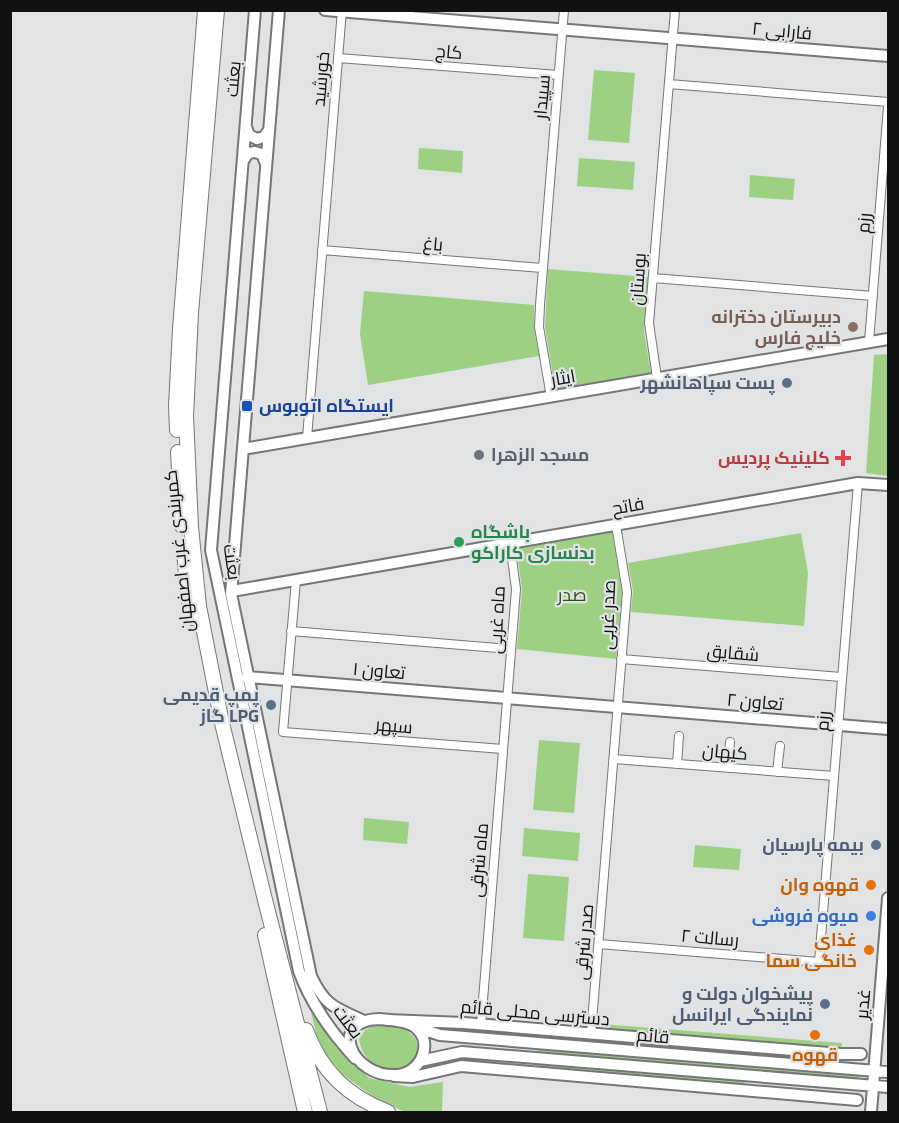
<svg xmlns="http://www.w3.org/2000/svg" width="899" height="1123" viewBox="0 0 899 1123" font-family="'Titillium Web',Cairo,sans-serif">
<style>
.green{fill:#9ed083}
.lines{fill:none;stroke-linecap:round;stroke-linejoin:round}
.street-casing{stroke:#757678;stroke-width:10}
.secondary-casing{stroke:#757678;stroke-width:14}
.highway-casing{stroke:#757678;stroke-width:16}
.street{stroke:#fff;stroke-width:8}
.secondary{stroke:#fff;stroke-width:10}
.highway{stroke:#fff;stroke-width:14}
.education-dot{fill:#8d6e63;stroke:#e1e3e4;stroke-width:2}
.service-dot{fill:#5c6f8a;stroke:#e1e3e4;stroke-width:2}
.transit-dot{fill:#1a4fb4;stroke:#e1e3e4;stroke-width:2}
.worship-dot{fill:#6b7280;stroke:#e1e3e4;stroke-width:2}
.health-dot{fill:#e0444e;stroke:#e1e3e4;stroke-width:2}
.leisure-dot{fill:#2e9e5b;stroke:#e1e3e4;stroke-width:2}
.food-dot{fill:#e8710a;stroke:#e1e3e4;stroke-width:2}
.shop-dot{fill:#3f7fe0;stroke:#e1e3e4;stroke-width:2}
.labels{text-anchor:middle;stroke-width:4.5;stroke-linejoin:round;paint-order:stroke}
.street-label{font-size:18px;fill:#101111;stroke:#e1e3e4}
.education-label{font-size:18px;font-weight:bold;fill:#785e54;stroke:#e1e3e4;text-anchor:end}
.service-label{font-size:18px;font-weight:bold;fill:#4e5e75;stroke:#e1e3e4;text-anchor:end}
.transit-label{font-size:18px;font-weight:bold;fill:#164399;stroke:#e1e3e4;text-anchor:start}
.worship-label{font-size:18px;font-weight:bold;fill:#5b616d;stroke:#e1e3e4;text-anchor:start}
.health-label{font-size:18px;font-weight:bold;fill:#be3a42;stroke:#e1e3e4;text-anchor:end}
.leisure-label{font-size:18px;font-weight:bold;fill:#27864d;stroke:#e1e3e4;text-anchor:start}
.park-label{font-size:18px;fill:#2d5017;stroke:#e1e3e4}
.food-label{font-size:18px;font-weight:bold;fill:#c56008;stroke:#e1e3e4;text-anchor:end}
.shop-label{font-size:18px;font-weight:bold;fill:#366cbe;stroke:#e1e3e4;text-anchor:end}
</style>
<rect width="100%" height="100%" fill="#e1e3e4"/>
<!-- green -->
<path class="green" d="M594,70L635,73L629,143L588,140Z
M419,148L463,151L462,173L418,169Z
M579,158L635,162L633,190L577,186Z
M750,175L795,179L793,200L749,197Z
M548,269L648,277L644,332L651,373L555,389L545,327Z
M364,291L534,305V328L539,356L368,385L360,334Z
M888,354V476L866,473L874,355Z
M612,530L622,592L616,659L517,649L522,589L516,546Z
M801,533L808,573L804,626L631,612L633,591L628,563Z
M539,740L580,743L574,813L533,810Z
M364,818L409,822L407,844L363,840Z
M524,828L580,833L578,861L522,856Z
M695,845L741,849L739,870L693,867Z
M528,874L569,877L564,941L523,938Z
M311,1012L336,1047L369,1078L409,1087L443,1082L442,1112H406L381,1102L339,1072L319,1045Z
M381,1023C403,1027 417,1030 420,1055C402,1082 363,1070 359,1039L365,1030Z
M601,1024L842,1043L841,1048L601,1028Z
M540,1033L728,1049L746,1057L539,1040Z
M538,1046L860,1074V1076L856,1080L537,1054Z
M537,1062L755,1080L736,1085L536,1069Z"/>
<g class="lines">
<!-- street casing -->
<g class="street-casing">
<path id="street" d="M338,58L558,75
M669,84L888,102
M322,250L542,268
M653,278L873,296
M869,342L888,107
M657,378L649,323L675,10
M551,397L539,327L540,305L564,10
M307,438L342,10
M296,580L283,732L503,749
M291,631L511,649
M621,659L841,677
M614,759L834,776
M677,764L679,736
M728,768L730,742
M777,772L780,746
M599,944L819,962L858,483
M481,1025L516,589L510,543
M591,1034L627,592L616,525"/>
</g>
<!-- secondary casing -->
<g class="secondary-casing">
<path id="secondary" d="M255,10L211,550L299,971C311,1004 331,1032 355,1058
M279,10L231,594L311,976C325,1006 335,1008 364,1021
M325,10L888,56
M246,127L249,135L257,139L264,137L269,130
M243,161L248,153L255,152L262,154L266,164
M243,449L888,339
M232,591L858,483L888,485
M247,677L888,729
M380,1019C391,1020 406,1020 415,1027C435,1043 420,1074 397,1075C352,1078 326,1020 380,1019Z
M387,1020L464,1023L841,1054H861
M416,1027L440,1035L888,1072
M420,1061L462,1052L888,1087
M394,1076L413,1077L461,1066L857,1100
M871,1112L888,898"/>
</g>
<!-- highway casing -->
<g class="highway-casing">
<path id="highway" d="M217,10L191,313L186,416L191,527L199,606L222,723L266,904L320,1112
M177,430L176,406L180,329L205,10
M178,452L182,526
M184,551L188,597L193,618
M265,935L305,1112
M306,1030C321,1071 347,1096 388,1112"/>
</g>
<!-- street -->
<use href="#street" class="street"/>
<!-- secondary -->
<use href="#secondary" class="secondary"/>
<!-- highway -->
<use href="#highway" class="highway"/>
</g>
<!-- markers -->
<circle class="education-dot" cx="853" cy="327" r="6"/>
<g class="service-dot">
<circle cx="787" cy="383" r="6"/>
<circle cx="271" cy="705" r="6"/>
<circle cx="876" cy="845" r="6"/>
<circle cx="825" cy="1004" r="6"/>
</g>
<rect class="transit-dot" x="241" y="400" width="12" height="12" rx="3"/>
<circle class="worship-dot" cx="479" cy="455" r="6"/>
<path class="health-dot" d="M840 449h6v6h6v6h-6v6h-6v-6h-6v-6h6z"/>
<circle class="leisure-dot" cx="459" cy="542" r="6"/>
<g class="food-dot">
<circle cx="871" cy="885" r="6"/>
<circle cx="869" cy="950" r="6"/>
<circle cx="815" cy="1035" r="6"/>
</g>
<circle class="shop-dot" cx="871" cy="916" r="6"/>
<g class="labels">
<!-- street labels -->
<g class="street-label">
<text transform="translate(782 31) rotate(5)" y="6">فارابی ۲</text>
<text transform="translate(449 52) rotate(5)" y="6">کاج</text>
<text transform="translate(233 79) rotate(-85)" y="6">بعثت</text>
<text transform="translate(321 79) rotate(-85)" y="6">خورشید</text>
<text transform="translate(542 97) rotate(-85)" y="6">سپیدار</text>
<text transform="translate(864 223) rotate(-85)" y="6">رزم</text>
<text transform="translate(433 244) rotate(5)" y="6">باغ</text>
<text transform="translate(638 279) rotate(-86)" y="6">بوستان</text>
<text transform="translate(563 378) rotate(-10)" y="6">ایثار</text>
<text transform="translate(628 506) rotate(-10)" y="6">فاتح</text>
<text transform="translate(179 551) rotate(-96)" y="6">کمربندی غرب اصفهان</text>
<text transform="translate(232 562) rotate(82)" y="6">بعثت</text>
<text transform="translate(608 615) rotate(-88)" y="6">صدر غربی</text>
<text transform="translate(497 620) rotate(-87)" y="6">ماه غربی</text>
<text transform="translate(733 653) rotate(5)" y="6">شقایق</text>
<text transform="translate(379 671) rotate(5)" y="6">تعاون ۱</text>
<text transform="translate(755 702) rotate(5)" y="6">تعاون ۲</text>
<text transform="translate(823 721) rotate(-85)" y="6">رزم</text>
<text transform="translate(394 726) rotate(5)" y="6">سپهر</text>
<text transform="translate(725 752) rotate(5)" y="6">کیهان</text>
<text transform="translate(479 860) rotate(-85)" y="6">ماه شرقی</text>
<text transform="translate(710 938) rotate(5)" y="6">رسالت ۲</text>
<text transform="translate(584 942) rotate(-85)" y="6">صدر شرقی</text>
<text transform="translate(863 1004) rotate(-85)" y="6">غدیر</text>
<text transform="translate(535 1013) rotate(5)" y="6">دسترسی محلی قائم</text>
<text transform="translate(348 1022) rotate(53)" y="6">بعثت</text>
<text transform="translate(653 1036) rotate(5)" y="6">قائم</text>
</g>
<!-- education labels -->
<g class="education-label">
<text x="841" y="323">دبیرستان دخترانه<tspan x="841" dy="21">خلیج فارس</tspan></text>
</g>
<!-- service labels -->
<g class="service-label">
<text x="775" y="389">پست سپاهانشهر</text>
<text x="259" y="701">پمپ قدیمی<tspan x="259" dy="21">گاز LPG</tspan></text>
<text x="864" y="851">بیمه پارسیان</text>
<text x="813" y="1000">پیشخوان دولت و<tspan x="813" dy="21">نمایندگی ایرانسل</tspan></text>
</g>
<!-- transit labels -->
<g class="transit-label">
<text x="259" y="412">ایستگاه اتوبوس</text>
</g>
<!-- worship labels -->
<g class="worship-label">
<text x="491" y="461">مسجد الزهرا</text>
</g>
<!-- health labels -->
<g class="health-label">
<text x="830" y="464">کلینیک پردیس</text>
</g>
<!-- leisure labels -->
<g class="leisure-label">
<text x="471" y="538">باشگاه<tspan x="471" dy="21">بدنسازی کاراکو</tspan></text>
</g>
<!-- park labels -->
<g class="park-label">
<text x="572" y="601">صدر</text>
</g>
<!-- food labels -->
<g class="food-label">
<text x="859" y="891">قهوه وان</text>
<text x="857" y="946">غذای<tspan x="857" dy="21">خانگی سما</tspan></text>
<text x="815" y="1061" text-anchor="middle">قهوه</text>
</g>
<!-- shop labels -->
<g class="shop-label">
<text x="859" y="922">میوه فروشی</text>
</g>
</g>
<!-- border -->
<rect width="899" height="1123" fill="none" stroke="#101111" stroke-width="24"/>
</svg>
